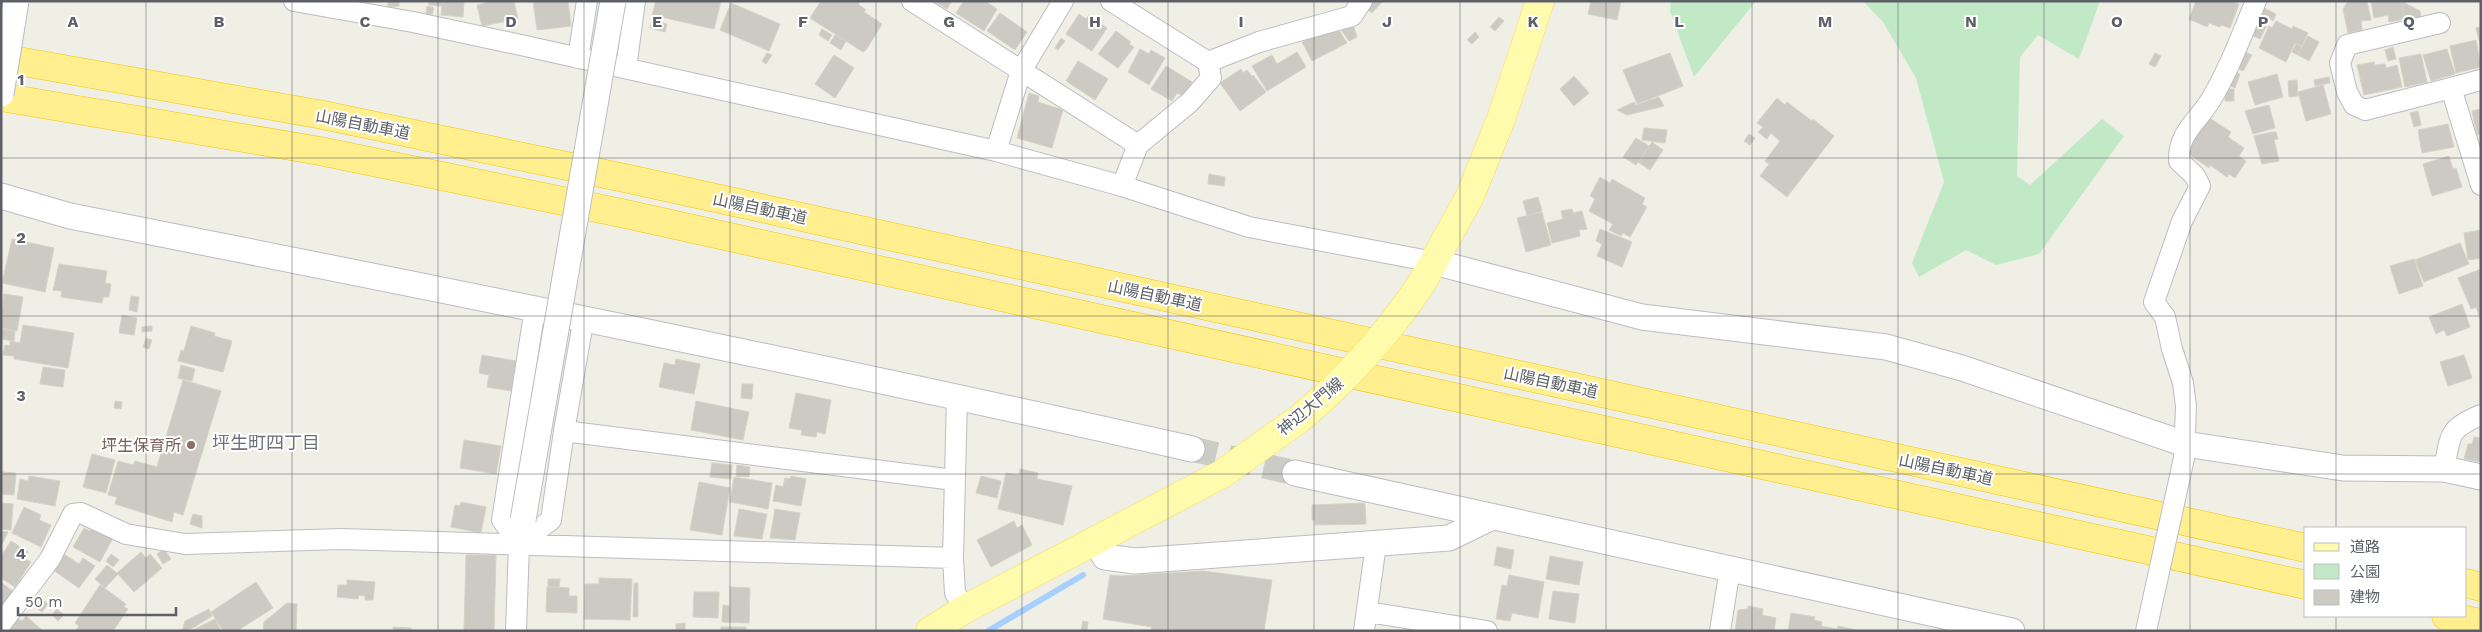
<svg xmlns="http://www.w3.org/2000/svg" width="2482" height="632" viewBox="0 0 2482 632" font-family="'Work Sans','Noto Sans JP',sans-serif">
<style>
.green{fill:#c1e9c6}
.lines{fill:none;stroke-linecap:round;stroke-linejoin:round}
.stream{stroke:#a7cfff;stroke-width:6}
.building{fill:#cccac2;stroke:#d6d2c4}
.tertiary-tunnel{stroke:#cbccc6;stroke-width:25;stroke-dasharray:25 12;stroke-linecap:butt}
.minor-casing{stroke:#babdc2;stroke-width:22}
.tertiary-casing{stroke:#babdc2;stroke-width:27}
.primary-casing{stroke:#f9de56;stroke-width:29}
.motorway-casing{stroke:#f6c500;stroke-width:29}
.minor{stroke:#fff;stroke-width:20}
.tertiary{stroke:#fff;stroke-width:25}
.primary{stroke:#fffbac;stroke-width:28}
.motorway{stroke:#ffef8e;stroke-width:28}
.minor-bridge-casing{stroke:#babdc2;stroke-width:22;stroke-linecap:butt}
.tertiary-bridge-casing{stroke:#babdc2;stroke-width:27;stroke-linecap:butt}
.primary-bridge-casing{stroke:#f9de56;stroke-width:29;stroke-linecap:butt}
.minor-bridge{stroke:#fff;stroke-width:20}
.tertiary-bridge{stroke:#fff;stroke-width:25}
.primary-bridge{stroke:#fffbac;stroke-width:28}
.grid{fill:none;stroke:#5d6167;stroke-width:1;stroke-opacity:0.55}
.education-dot{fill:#8d6e63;stroke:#fff;stroke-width:2}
.labels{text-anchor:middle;stroke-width:4;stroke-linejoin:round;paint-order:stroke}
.street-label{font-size:16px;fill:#5d6167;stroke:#fff}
.education-label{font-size:16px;fill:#785e54;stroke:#fff;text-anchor:end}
.neighbourhood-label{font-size:18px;fill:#6e7279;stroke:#fff}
.grid-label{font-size:16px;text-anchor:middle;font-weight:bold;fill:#5d6167;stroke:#fff;stroke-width:4;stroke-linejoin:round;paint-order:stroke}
</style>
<rect width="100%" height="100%" fill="#f0efe6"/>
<!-- green -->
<path class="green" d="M1671,1H1756L1694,77L1670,11Z
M1863,1H2100L2079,59L2038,35L2020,57L2017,176L2030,185L2102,119L2124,136L2039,254L1996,265L1966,250L1919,277L1912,263L1944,182L1916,78L1883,22Z"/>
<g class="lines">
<!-- stream -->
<path class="stream" d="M988,631L1083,575"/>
</g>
<!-- building -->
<path class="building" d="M388,1H399V6L388,7Z
M429,1H464L463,17L441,15L442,6L429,5Z
M494,1H514L518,19L482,26L477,5Z
M533,1H568L571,26L537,30Z
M656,1H721L714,29L652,15Z
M821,1H859V5L866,10L864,12L882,24L866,50L863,52L810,18Z
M934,1H952L947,9Z
M964,1H985L997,9L984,31L956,13Z
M1370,1H1383L1372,13L1365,8Z
M1591,1H1621L1617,20L1588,14Z
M2196,1H2231L2239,4L2230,28L2221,25L2220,27L2209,23L2207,27L2189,19Z
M2348,1H2367L2371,20L2361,21L2362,30L2348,33L2343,9Z
M2371,1L2401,2L2405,19L2389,22L2388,15L2374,18Z
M2401,1L2420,11L2421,18L2405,21Z
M731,3L780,24L769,51L720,30Z
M427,6L434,8L432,15L426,13Z
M2264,8L2276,14L2273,21L2270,19L2260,39L2251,35Z
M1000,13L1027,32L1015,50L987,31Z
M1079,14L1086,19L1089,15L1107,28L1092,51L1066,34Z
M1499,17L1504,21L1495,31L1490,27Z
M1351,18L1357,37L1349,41L1338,25Z
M652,20L667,24L665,32L650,28Z
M2276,21L2292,29L2293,26L2308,33L2302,46L2295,43L2286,62L2259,48L2269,26L2272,28Z
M1335,24L1347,43L1312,61L1302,42Z
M2481,27V48L2476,28Z
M822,29L832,35L828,41L819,35Z
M1116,31L1131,42L1129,44L1134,47L1118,68L1098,54Z
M1475,32L1479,37L1472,44L1467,40Z
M835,35L846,41L841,50L830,43Z
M2308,36L2319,42L2309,61L2298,55Z
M1061,38L1065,41L1058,50L1055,48Z
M2476,40L2481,67L2456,73L2450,46Z
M2296,44L2302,47L2298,55L2292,52Z
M2393,47L2396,59L2388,61L2385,50Z
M1140,49L1149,54L1151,50L1165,58L1149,85L1128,72Z
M2447,49L2455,74L2431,81L2423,55Z
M2241,50L2252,55L2243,71L2233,66Z
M1297,52L1306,67L1267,91L1252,66L1272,55L1277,64Z
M767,53L772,55L766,64L762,61Z
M1670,53L1683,86L1637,104L1623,70Z
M2155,53L2161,56L2155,67L2149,64Z
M2421,54L2427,82L2405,87L2399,58Z
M834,55L854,68L835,98L815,84Z
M1078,61L1108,79L1095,100L1066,81Z
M2374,62L2375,65L2385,64L2386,68L2397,65L2402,87L2364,95L2357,65Z
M1166,66L1192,82L1183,96L1177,93L1172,101L1151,89Z
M1241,69L1243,73L1247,70L1252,76L1253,75L1266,92L1240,111L1220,83Z
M2231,70L2240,74L2235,88L2225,84Z
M2277,74L2283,97L2255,105L2248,82Z
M1574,76L1589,93L1574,106L1560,89Z
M2329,77L2330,83L2315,86L2314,80Z
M2297,80L2298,96L2289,97L2288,81Z
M2323,85L2331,114L2306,121L2298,92Z
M2225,89H2234V101H2225Z
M1029,93L1039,96L1038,102L1063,110L1052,148L1017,138Z
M1659,97L1664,106L1627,115L1617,110L1634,102L1636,105Z
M1777,98L1785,105L1787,102L1812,121L1813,119L1834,136L1787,197L1760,176L1769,164L1765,161L1780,141L1771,133L1767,139L1758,132L1763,127L1757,123Z
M2269,105L2275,128L2253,134L2245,111Z
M2481,109V134L2477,135L2472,111Z
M2418,111L2421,125L2414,127L2410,113Z
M2208,117L2231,132L2228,137L2244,148L2239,156L2246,161L2235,178L2229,174L2227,177L2210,165L2209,168L2183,150Z
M2448,124L2454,147L2422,153L2418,130Z
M1644,128L1667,130L1665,143L1642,140Z
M2272,132H2276L2278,139L2274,140L2279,161L2262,164L2254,136Z
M1749,134L1755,138L1750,145L1744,141Z
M1636,138L1649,146L1636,165L1623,157Z
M1652,142L1663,150L1650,170L1638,162Z
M2449,156L2453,169L2456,168L2462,187L2432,196L2423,164Z
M1209,174L1225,177L1224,186L1208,184Z
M1600,177L1610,183L1612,179L1645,198L1642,204L1647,207L1630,237L1623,233L1621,236L1609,230L1613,224L1589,211L1595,199L1590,196Z
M1538,197L1542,211L1527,216L1523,201Z
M1572,209L1573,213L1582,211L1587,229L1579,230L1580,236L1552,243L1547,223L1563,219L1561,211Z
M1542,212L1551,245L1526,252L1517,218Z
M1600,229L1632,242L1622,267L1597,256L1602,244L1596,241Z
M2481,230V258L2468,260L2464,233Z
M12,239L54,248L45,292L2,283Z
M2460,243L2469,264L2424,282L2415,260Z
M2414,259L2423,286L2399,294L2390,266Z
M59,264L107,271L105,283L111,284L109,297H103L102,303L61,297L62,291L53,290Z
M2481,269V318H2480L2476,307L2471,309L2458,278Z
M4,294L23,297L17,331L1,328Z
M131,296L139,297L137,312L129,310Z
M2462,304L2470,327L2447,336L2444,330L2436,334L2429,317Z
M122,315L137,318L134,335L119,333Z
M23,325L74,333L68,368L14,359V356L3,355L5,345L10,346V341L20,343Z
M152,326V331L142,332V327Z
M191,326L215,333L214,336L232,341L223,372L178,361L181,350L184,351Z
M1,329L15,331L14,341L1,339Z
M146,338L152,340L149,349L143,347Z
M482,355L516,361L511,391L487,387L489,375L479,373Z
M2464,355L2472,378L2448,386L2440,362Z
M676,359L700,364L694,394L659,387L664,363L675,365Z
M181,365L195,369L192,381L178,378Z
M43,367L65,370L63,387L40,384Z
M183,380L221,391L183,515L174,512L172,522L115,504L117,497L108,495L118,461L133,465L135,461L157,467Z
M742,384H753L752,399L741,398Z
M796,393L831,400L825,434L817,432L816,437L801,435L802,430L789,428Z
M115,401L122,402L121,409L114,408Z
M696,401L749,412L743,440L691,430Z
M2474,437L2481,438V462L2464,459L2468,444H2472Z
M464,440L501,446L496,474L460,468Z
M92,454L115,460L106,493L83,487Z
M712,463L732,465L731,479L710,477Z
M737,465L750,467L749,477L736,476Z
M1020,469L1038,473L1037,479L1072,486L1063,525L998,509L1006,473L1019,475Z
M1,472L16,473L14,495L1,494Z
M29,476L60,481L55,506L17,499L20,479L28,481Z
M791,476L806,479L801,506L773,501L776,485L783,487L785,478L790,479Z
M981,476L1001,481L997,498L976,493Z
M734,477L772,483L768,509L730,502Z
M699,482L730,488L722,535L690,530Z
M461,502L486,507L481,533L451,527L455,505L460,506Z
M1,503L13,504L11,530L1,529Z
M1365,503L1366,524L1315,525V520H1312V505Z
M24,507L41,515L39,520L51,525L41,547L12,533Z
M739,509L767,514L762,539L734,536Z
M775,509L800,513L795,540L770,538Z
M193,514L202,516V528L190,524Z
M1014,521L1017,528L1022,525L1032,545L991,567L977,540Z
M84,528L90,531L93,528L113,538L100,562L73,547Z
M1,531L8,532L1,546Z
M11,541L28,552L24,558L31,562L15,587L1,578V556Z
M1497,547L1514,550L1511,569L1494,565Z
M164,549L171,559L163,564L157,554Z
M141,552L146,558L150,554L162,568L134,592L117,573Z
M64,554L79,564L83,558L95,566L79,588L53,570Z
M111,554L119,560L113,567L106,561Z
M466,555H496L494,631H464Z
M1550,556L1583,562L1579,585L1546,579Z
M107,565L118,574L105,588L95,579Z
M1203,571L1272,580L1264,631H1151L1152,627L1103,619L1110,575L1120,576Z
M1509,575L1544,582L1538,618L1512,613L1510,621L1496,619L1502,585L1507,586Z
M599,578L632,579L630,620L584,619L585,584H599Z
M548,579H560L559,587H548Z
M347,580L375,582L373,600H365V596L359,595L358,599L337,597L338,585H347Z
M256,582L273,608L237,631H223L211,612Z
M2,583L14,592L1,609V584Z
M634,583H638V617H633Z
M100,585L126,604L124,607L128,609L113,631H75L79,626L75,623Z
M547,587L569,588V596H577V613L546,612Z
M730,587L750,588L749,623L722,622L723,605L730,606Z
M1553,591L1579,594L1575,623L1549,619Z
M694,592H719L718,618L693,617Z
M38,596L48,604L42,612L31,604Z
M287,603L297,604L296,631H263L264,622Z
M1748,606L1763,609L1762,615L1776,618L1774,631H1735L1738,610L1748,609Z
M57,609L64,615L58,621L52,615Z
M209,609L212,616L188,631H182L185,621Z
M1791,613L1815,617L1814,620L1822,622L1821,626L1837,629L1838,626L1861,631H1788Z
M26,616L43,631H7L17,618L22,621Z
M215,619L221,631H191Z
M1083,621L1088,622L1087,631H1081Z
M685,623V631H676V624Z
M393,627L411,628V631H393Z
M721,627H746V631H721Z"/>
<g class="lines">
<!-- tertiary-tunnel -->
<path class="tertiary-tunnel" d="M1192,449L1295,473"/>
<!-- minor casing -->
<g class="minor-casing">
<path id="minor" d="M294,1L413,22L521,45L996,151L1122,186L1249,227L1434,262
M912,1L1138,145L1122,186
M1111,1L1208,62L1259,42L1352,16L1362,1
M2440,23L2347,45L2340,63L2347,92L2354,105L2365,110L2451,88L2481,185
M578,58L587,1
M626,68L635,1
M2451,88L2481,80
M1138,145L1190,102L1211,78L1208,62
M996,151L1021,71L1063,1
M957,396L953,558L955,593L965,609
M564,431L954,480
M2184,458L2186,406L2183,383L2172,349L2165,317L2154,302L2182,221L2200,186L2195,176L2179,161C2178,133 2197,122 2210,101C2229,70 2242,34 2256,1
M2444,469C2451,435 2447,429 2481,415
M519,544L551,520L564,431L584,317
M1368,612L1487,631
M1,624L50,559L73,514L81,513L126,534L185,544L341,539L953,558
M516,631L519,544L502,520L535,308
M1364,631L1376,544
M1720,631L1730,569"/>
</g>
<!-- tertiary casing -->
<g class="tertiary-casing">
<path id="tertiary" d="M1,196L70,216C445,290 819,365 1192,449
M1434,262L1642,317L1886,347L1962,368L2185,444L2343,468L2444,469L2481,477
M1295,473L2012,631
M1095,541L1105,557L1135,561L1449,538L1492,517
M519,544L523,520"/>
</g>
<!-- primary casing -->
<g class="primary-casing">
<path id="primary" d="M1423,281L1470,196L1501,119L1540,1
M930,631L965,609L1222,474L1299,419"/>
</g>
<!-- motorway casing -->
<g class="motorway-casing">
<path id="motorway" d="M1,58L323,115L629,179L2306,548
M1,97L320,151L621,213L2306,585
M2466,583L2481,587
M2446,616L2481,623"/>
</g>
<!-- minor -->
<use href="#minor" class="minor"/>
<!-- tertiary -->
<use href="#tertiary" class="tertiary"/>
<!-- primary -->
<use href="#primary" class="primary"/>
<!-- motorway -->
<use href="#motorway" class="motorway"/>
<!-- minor-bridge casing -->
<g class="minor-bridge-casing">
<path id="minor-bridge" d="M2146,631L2184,458"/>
</g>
<!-- tertiary-bridge casing -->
<g class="tertiary-bridge-casing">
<path id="tertiary-bridge" d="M1,94L16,1
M523,520L613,1"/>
</g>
<!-- primary-bridge casing -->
<g class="primary-bridge-casing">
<path id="primary-bridge" d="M1299,419C1347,379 1389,333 1423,281"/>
</g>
<!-- minor-bridge -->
<use href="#minor-bridge" class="minor-bridge"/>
<!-- tertiary-bridge -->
<use href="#tertiary-bridge" class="tertiary-bridge"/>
<!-- primary-bridge -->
<use href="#primary-bridge" class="primary-bridge"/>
</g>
<!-- grid -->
<path class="grid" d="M146,1V631M292,1V631M438,1V631M584,1V631M730,1V631M876,1V631M1022,1V631M1168,1V631M1314,1V631M1460,1V631M1606,1V631M1752,1V631M1898,1V631M2044,1V631M2190,1V631M2336,1V528M1,158H2481M1,316H2481M1,474H2481M2336,616V631"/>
<!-- markers -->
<circle class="education-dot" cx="191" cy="445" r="5"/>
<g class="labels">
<!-- street labels -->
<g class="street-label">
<text transform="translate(363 124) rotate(11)" y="6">山陽自動車道</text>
<text transform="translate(760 208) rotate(12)" y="6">山陽自動車道</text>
<text transform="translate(1155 295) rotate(12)" y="6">山陽自動車道</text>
<text transform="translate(1551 382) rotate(12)" y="6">山陽自動車道</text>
<text transform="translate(1310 406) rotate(-40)" y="6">神辺大門線</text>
<text transform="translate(1946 469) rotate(12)" y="6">山陽自動車道</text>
</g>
<!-- education labels -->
<g class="education-label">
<text x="181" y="451">坪生保育所</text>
</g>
<!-- neighbourhood labels -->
<g class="neighbourhood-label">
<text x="266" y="449">坪生町四丁目</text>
</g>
</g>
<g class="grid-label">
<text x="73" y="27">A</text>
<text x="219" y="27">B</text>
<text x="365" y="27">C</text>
<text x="511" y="27">D</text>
<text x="657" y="27">E</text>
<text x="803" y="27">F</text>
<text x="949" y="27">G</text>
<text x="1095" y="27">H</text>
<text x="1241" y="27">I</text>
<text x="1387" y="27">J</text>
<text x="1533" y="27">K</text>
<text x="1679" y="27">L</text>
<text x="1825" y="27">M</text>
<text x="1971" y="27">N</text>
<text x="2117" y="27">O</text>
<text x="2263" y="27">P</text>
<text x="2409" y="27">Q</text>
<text x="21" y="85">1</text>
<text x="21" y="243">2</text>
<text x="21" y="401">3</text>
<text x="21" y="559">4</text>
</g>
<!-- border -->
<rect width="2482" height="632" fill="none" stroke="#5d6167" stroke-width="5"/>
<!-- legend -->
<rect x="2304" y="527" width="162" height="90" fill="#ffffff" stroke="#bec0c2"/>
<rect x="2314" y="543" width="25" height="8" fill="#fffbac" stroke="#bec0c2"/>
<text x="2350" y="552" font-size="15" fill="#5d6167">道路</text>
<rect x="2314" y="564" width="25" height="15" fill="#c1e9c6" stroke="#bec0c2"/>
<text x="2350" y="577" font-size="15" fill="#5d6167">公園</text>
<rect x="2314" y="590" width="25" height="15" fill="#cccac2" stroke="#bec0c2"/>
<text x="2350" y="602" font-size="15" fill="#5d6167">建物</text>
<!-- scale -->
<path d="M18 607v8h158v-8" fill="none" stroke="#5d6167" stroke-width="2.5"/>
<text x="25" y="607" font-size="15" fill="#5d6167" stroke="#ffffff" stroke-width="4" paint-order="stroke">50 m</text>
</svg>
